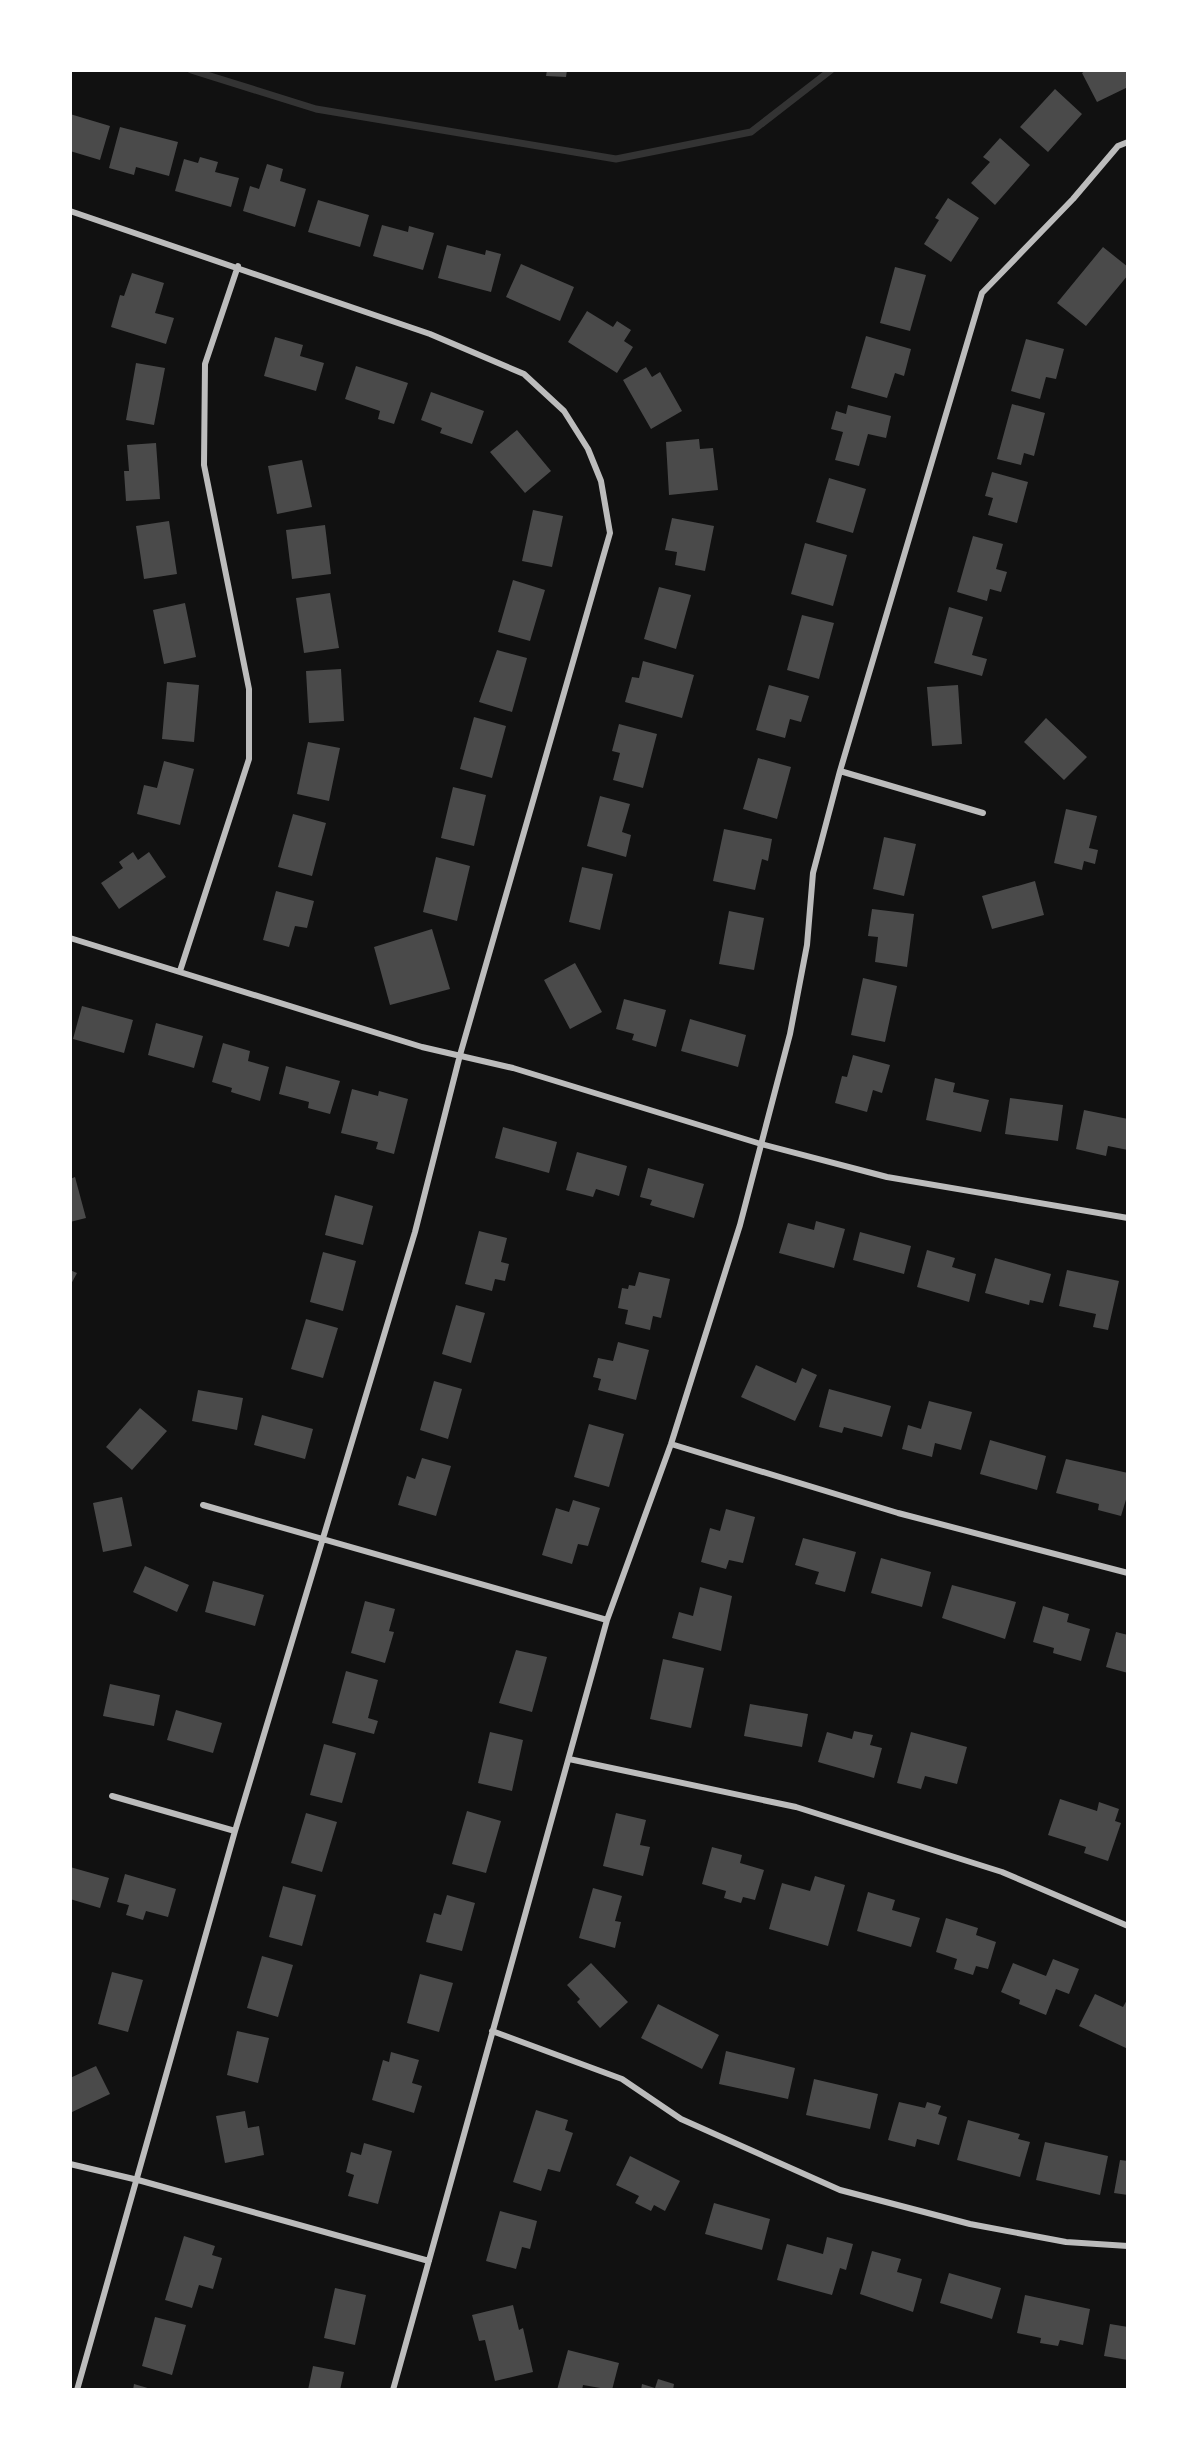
<svg xmlns="http://www.w3.org/2000/svg" width="1198" height="2460" viewBox="0 0 1198 2460" font-family="Poppins,sans-serif">
<style>
.lines{fill:none;stroke-linecap:round;stroke-linejoin:round}
.stream{stroke:#333;stroke-width:7}
.building{fill:#4a4a4a}
.minor{stroke:#bcbcbc;stroke-width:6}
</style>
<rect width="100%" height="100%" fill="#111"/>
<g class="lines">
<!-- stream -->
<path class="stream" d="M191,70L316,109L616,159L751,132L831,70"/>
</g>
<!-- building -->
<path class="building" d="M547,70H567L566,77L546,76Z
M1086,70H1128V87L1097,102L1082,73Z
M1055,89L1082,114L1048,152L1020,127Z
M70,114L110,126L100,160L70,151Z
M120,127L178,142L169,176L136,167L134,175L109,168Z
M1000,138L1030,165L995,205L971,183L990,162L983,157Z
M200,157L218,162L215,172L239,178L231,207L175,191L184,159L198,163Z
M267,164L283,169L280,181L306,189L295,227L243,211L250,186L259,189Z
M948,198L979,218L951,262L924,244L939,220L935,218Z
M318,200L369,215L360,247L308,232Z
M382,225L408,232L409,226L434,233L423,270L373,256Z
M447,245L485,255L486,250L501,254L491,292L438,278Z
M1103,247L1128,267V275L1086,326L1057,303Z
M521,264L574,287L560,321L506,297Z
M895,267L926,275L910,331L880,323Z
M132,273L164,283L155,313L174,318L166,344L111,327L120,295L124,296Z
M587,311L613,327L617,321L631,330L624,341L633,347L617,373L568,342Z
M866,336L911,349L904,376L895,373L887,398L851,388Z
M275,337L303,345L300,356L324,363L316,391L264,376Z
M1026,339L1064,349L1056,379L1046,377L1040,399L1011,391Z
M136,363L165,368L154,425L126,420Z
M356,366L408,383L394,424L378,419L380,411L345,399Z
M646,367L652,377L660,372L682,411L651,429L623,380Z
M431,392L484,411L472,444L440,433L442,428L421,420Z
M1012,404L1045,413L1034,456L1024,453L1021,465L997,459Z
M848,405L891,416L886,438L868,434L859,466L835,460L843,432L831,429L836,411L846,414Z
M517,430L551,471L525,493L490,452Z
M699,439L700,449L713,448L718,490L669,495L666,442Z
M156,443L160,499L126,501L124,471H129L127,445Z
M302,460L312,507L277,514L268,466Z
M992,472L1028,482L1017,523L988,515L993,498L985,496Z
M829,478L866,489L853,533L816,522Z
M533,510L563,516L552,567L522,561Z
M672,518L714,526L705,571L675,565L677,552L665,550Z
M169,521L177,574L144,579L136,526Z
M325,525L331,574L292,579L286,530Z
M973,536L1003,544L996,569L1007,572L1001,592L990,589L987,601L957,592Z
M805,543L847,555L833,606L791,594Z
M513,580L545,590L530,641L498,632Z
M659,587L691,595L676,649L644,639Z
M330,593L339,648L304,653L296,598Z
M185,603L196,657L164,664L153,610Z
M949,607L983,617L972,655L987,659L982,676L934,663Z
M802,615L834,623L819,679L787,670Z
M497,650L527,658L512,712L479,702Z
M643,661L694,675L682,718L625,702L632,677L639,678Z
M341,669L344,721L309,723L306,671Z
M167,682L199,685L194,742L162,739Z
M769,685L809,696L801,722L790,719L785,738L756,730Z
M958,685L962,744L932,746L927,687Z
M474,717L506,726L492,778L460,769Z
M1046,718L1087,757L1064,780L1024,742Z
M619,724L657,734L643,788L613,780L620,753L612,751Z
M308,742L340,748L329,801L297,794Z
M758,758L791,767L777,819L743,809Z
M164,761L194,769L180,825L137,814L144,785L157,788Z
M453,787L486,795L474,846L441,838Z
M600,796L630,804L622,832L631,835L626,857L587,846Z
M1066,809L1097,816L1089,848L1098,850L1095,864L1084,861L1082,870L1054,863Z
M293,814L326,823L312,876L278,867Z
M724,829L772,839L768,861L762,859L755,890L713,881Z
M884,837L916,844L904,896L873,889Z
M133,852L138,860L149,852L166,877L119,909L101,883L123,868L119,862Z
M436,857L470,866L457,921L423,912Z
M582,867L613,874L600,930L569,922Z
M1035,881L1044,915L992,929L982,896Z
M276,891L314,901L307,928L295,926L289,947L263,940Z
M872,909L914,914L907,967L875,962L878,937L868,936Z
M729,911L764,918L754,970L719,964Z
M432,929L450,989L390,1005L374,947Z
M575,963L602,1012L570,1029L544,980Z
M863,978L897,986L885,1042L851,1035Z
M624,999L666,1010L656,1047L632,1040L634,1034L616,1029Z
M82,1006L133,1020L124,1053L73,1039Z
M690,1019L746,1035L738,1067L681,1051Z
M156,1023L203,1036L194,1068L148,1055Z
M223,1043L250,1051L248,1061L269,1067L260,1101L231,1092L232,1088L212,1082Z
M853,1055L890,1065L882,1093L873,1090L867,1112L835,1103L842,1076L847,1077Z
M286,1066L340,1081L330,1114L308,1108L309,1102L279,1094Z
M935,1078L955,1083L953,1092L989,1100L981,1132L926,1120Z
M352,1089L378,1096L379,1091L408,1099L394,1154L376,1149L378,1142L341,1133Z
M1010,1098L1063,1105L1058,1141L1005,1134Z
M1084,1110L1128,1119V1150L1108,1146L1106,1156L1076,1149Z
M503,1127L557,1142L549,1173L495,1158Z
M577,1152L627,1166L619,1196L596,1189L593,1197L566,1190Z
M648,1168L704,1184L694,1218L650,1205L652,1200L640,1197Z
M75,1177L86,1218L70,1222V1179Z
M335,1195L373,1206L363,1245L325,1235Z
M816,1221L845,1229L834,1268L779,1253L788,1223L814,1230Z
M479,1231L507,1238L501,1262L509,1264L505,1281L495,1279L492,1291L465,1284Z
M860,1232L911,1246L904,1274L853,1260Z
M927,1250L955,1258L952,1267L976,1274L969,1302L917,1287Z
M323,1252L356,1261L343,1311L310,1302Z
M995,1258L1051,1274L1043,1303L1030,1300L1029,1305L985,1293Z
M70,1270L77,1273L70,1286Z
M1067,1270L1119,1281L1108,1330L1093,1327L1096,1314L1059,1306Z
M639,1272L670,1279L661,1318L653,1316L650,1330L625,1324L628,1310L618,1308L622,1288L628,1289L629,1285L635,1286Z
M456,1305L485,1313L471,1363L442,1354Z
M306,1319L338,1328L323,1378L291,1369Z
M618,1342L649,1350L636,1400L598,1390L601,1379L593,1377L598,1358L613,1361Z
M756,1365L796,1383L802,1368L817,1375L795,1421L741,1397Z
M434,1381L462,1389L448,1439L420,1430Z
M829,1389L891,1406L882,1437L844,1427L842,1433L819,1427Z
M198,1390L243,1398L237,1430L192,1421Z
M929,1401L972,1412L961,1450L935,1443L932,1457L902,1449L908,1425L921,1429Z
M140,1408L167,1431L132,1470L106,1447Z
M262,1415L313,1429L305,1459L254,1445Z
M589,1424L624,1434L609,1487L574,1477Z
M990,1440L1046,1456L1037,1490L980,1474Z
M422,1458L451,1466L436,1516L398,1505L407,1476L415,1479Z
M1066,1459L1128,1473V1493L1121,1516L1098,1510L1099,1504L1056,1493Z
M122,1497L132,1546L103,1552L93,1503Z
M573,1500L600,1508L588,1546L578,1544L572,1564L542,1555L556,1508L569,1512Z
M726,1509L755,1517L743,1563L729,1560L726,1569L701,1562L710,1528L720,1531Z
M803,1538L856,1552L845,1592L815,1584L819,1572L795,1565Z
M881,1558L931,1572L922,1607L871,1593Z
M145,1566L189,1585L177,1612L133,1592Z
M213,1581L264,1595L255,1626L205,1612Z
M952,1585L1016,1602L1005,1639L942,1618Z
M700,1587L732,1596L721,1651L672,1638L679,1612L693,1616Z
M365,1601L395,1609L389,1631L394,1632L385,1663L351,1653Z
M1043,1606L1069,1614L1067,1622L1090,1629L1081,1661L1053,1653L1054,1648L1033,1642Z
M1116,1632L1128,1635V1673L1106,1667Z
M516,1650L547,1657L532,1712L499,1703Z
M663,1659L704,1668L691,1728L650,1719Z
M346,1671L378,1680L368,1718L378,1721L374,1734L332,1723Z
M110,1684L160,1695L154,1726L103,1716Z
M750,1704L808,1714L802,1747L744,1736Z
M176,1710L222,1723L213,1753L167,1740Z
M854,1731L873,1735L870,1745L882,1748L874,1778L818,1762L827,1732L852,1739Z
M490,1732L523,1740L512,1791L478,1783Z
M911,1732L967,1747L957,1784L925,1776L921,1789L897,1783Z
M324,1744L356,1753L342,1803L310,1795Z
M1060,1799L1097,1811L1099,1802L1119,1809L1115,1821L1121,1823L1108,1861L1084,1853L1086,1847L1048,1835Z
M467,1811L501,1821L486,1873L452,1864Z
M306,1813L337,1822L322,1872L291,1863Z
M616,1813L646,1820L640,1845L650,1847L643,1876L603,1866Z
M712,1847L742,1855L740,1863L764,1870L755,1900L743,1897L741,1903L724,1898L726,1891L702,1884Z
M70,1867L109,1878L100,1908L70,1899Z
M125,1874L176,1889L168,1917L146,1911L143,1920L126,1915L129,1905L117,1902Z
M815,1876L845,1885L828,1946L769,1929L782,1883L810,1891Z
M283,1886L316,1895L302,1946L269,1937Z
M593,1888L622,1896L615,1921L621,1922L615,1948L579,1938Z
M868,1892L895,1900L892,1910L920,1918L911,1947L857,1931Z
M447,1895L475,1903L462,1951L426,1942L434,1913L441,1915Z
M946,1918L978,1928L976,1935L996,1942L988,1969L976,1966L973,1975L954,1969L957,1959L936,1952Z
M262,1956L293,1965L278,2017L247,2008Z
M1053,1959L1079,1969L1069,1994L1056,1989L1046,2015L1019,2004L1020,2000L1001,1992L1013,1963L1046,1976Z
M591,1963L628,2002L600,2028L577,2002L580,1999L567,1985Z
M112,1972L143,1980L128,2032L98,2024Z
M420,1974L453,1983L439,2032L407,2023Z
M1095,1994L1123,2007L1128,1998V2049L1079,2026Z
M658,2004L719,2035L702,2069L641,2038Z
M237,2031L269,2038L258,2083L227,2075Z
M726,2051L795,2068L788,2099L719,2084Z
M391,2052L419,2060L412,2083L422,2086L414,2113L372,2100L383,2060L389,2062Z
M96,2066L110,2094L70,2113V2078Z
M814,2079L878,2094L870,2129L806,2115Z
M899,2102L925,2108L927,2102L941,2106L938,2114L947,2117L939,2145L917,2139L915,2147L888,2140Z
M536,2110L568,2120L565,2130L573,2133L560,2172L548,2169L541,2191L513,2182Z
M245,2111L248,2128L259,2126L264,2155L225,2163L216,2116Z
M968,2120L1020,2134L1018,2139L1030,2142L1020,2177L957,2160Z
M1045,2142L1108,2156L1100,2195L1036,2180Z
M364,2143L392,2151L378,2204L348,2196L354,2175L346,2172L351,2152L361,2155Z
M630,2156L680,2181L665,2211L654,2205L651,2211L635,2203L639,2196L616,2185Z
M1120,2160L1128,2161V2195L1114,2193Z
M714,2203L770,2219L762,2250L705,2234Z
M500,2211L537,2221L530,2249L522,2247L516,2269L486,2261Z
M184,2236L215,2246L212,2255L222,2258L213,2289L199,2285L192,2308L165,2300Z
M827,2237L853,2244L846,2270L840,2268L832,2295L777,2280L787,2244L823,2254Z
M872,2251L901,2259L897,2272L922,2279L913,2312L860,2294Z
M949,2273L1001,2288L992,2319L940,2303Z
M335,2288L366,2295L355,2345L324,2338Z
M1025,2295L1090,2309L1083,2345L1060,2340L1058,2346L1040,2343L1041,2338L1017,2333Z
M513,2305L519,2330L523,2328L533,2372L495,2381L485,2340L479,2341L472,2315Z
M155,2317L186,2325L172,2375L142,2366Z
M1110,2324L1128,2327V2360L1104,2356Z
M568,2350L619,2363L612,2390L583,2385L582,2390H557Z
M313,2366L344,2372L340,2390H308Z
M658,2379L674,2384L673,2390H641L642,2384L655,2388Z
M134,2384L151,2389V2390H133Z"/>
<g class="lines">
<!-- minor -->
<path class="minor" d="M70,211L430,334L524,374L564,411L588,449L601,481L610,533L460,1055L415,1232L235,1831L77,2390
M840,771L983,813
M70,938L422,1047L513,1068L761,1144L887,1177L1128,1218
M180,971L249,759V689L204,465L205,364L238,266
M671,1444L898,1513L1128,1573
M203,1505L607,1620
M569,1759L796,1807L1002,1872L1128,1926
M112,1796L235,1831
M492,2031L622,2079L681,2119L840,2190L970,2224L1066,2242L1128,2246
M70,2164L138,2180L429,2261
M393,2390L607,1620L671,1444L740,1225L790,1034L807,945L813,873L840,771L982,293L1073,199L1118,146L1128,142"/>
</g>
<!-- border -->
<rect width="1198" height="2460" fill="none" stroke="#ffffff" stroke-width="144"/>
</svg>
